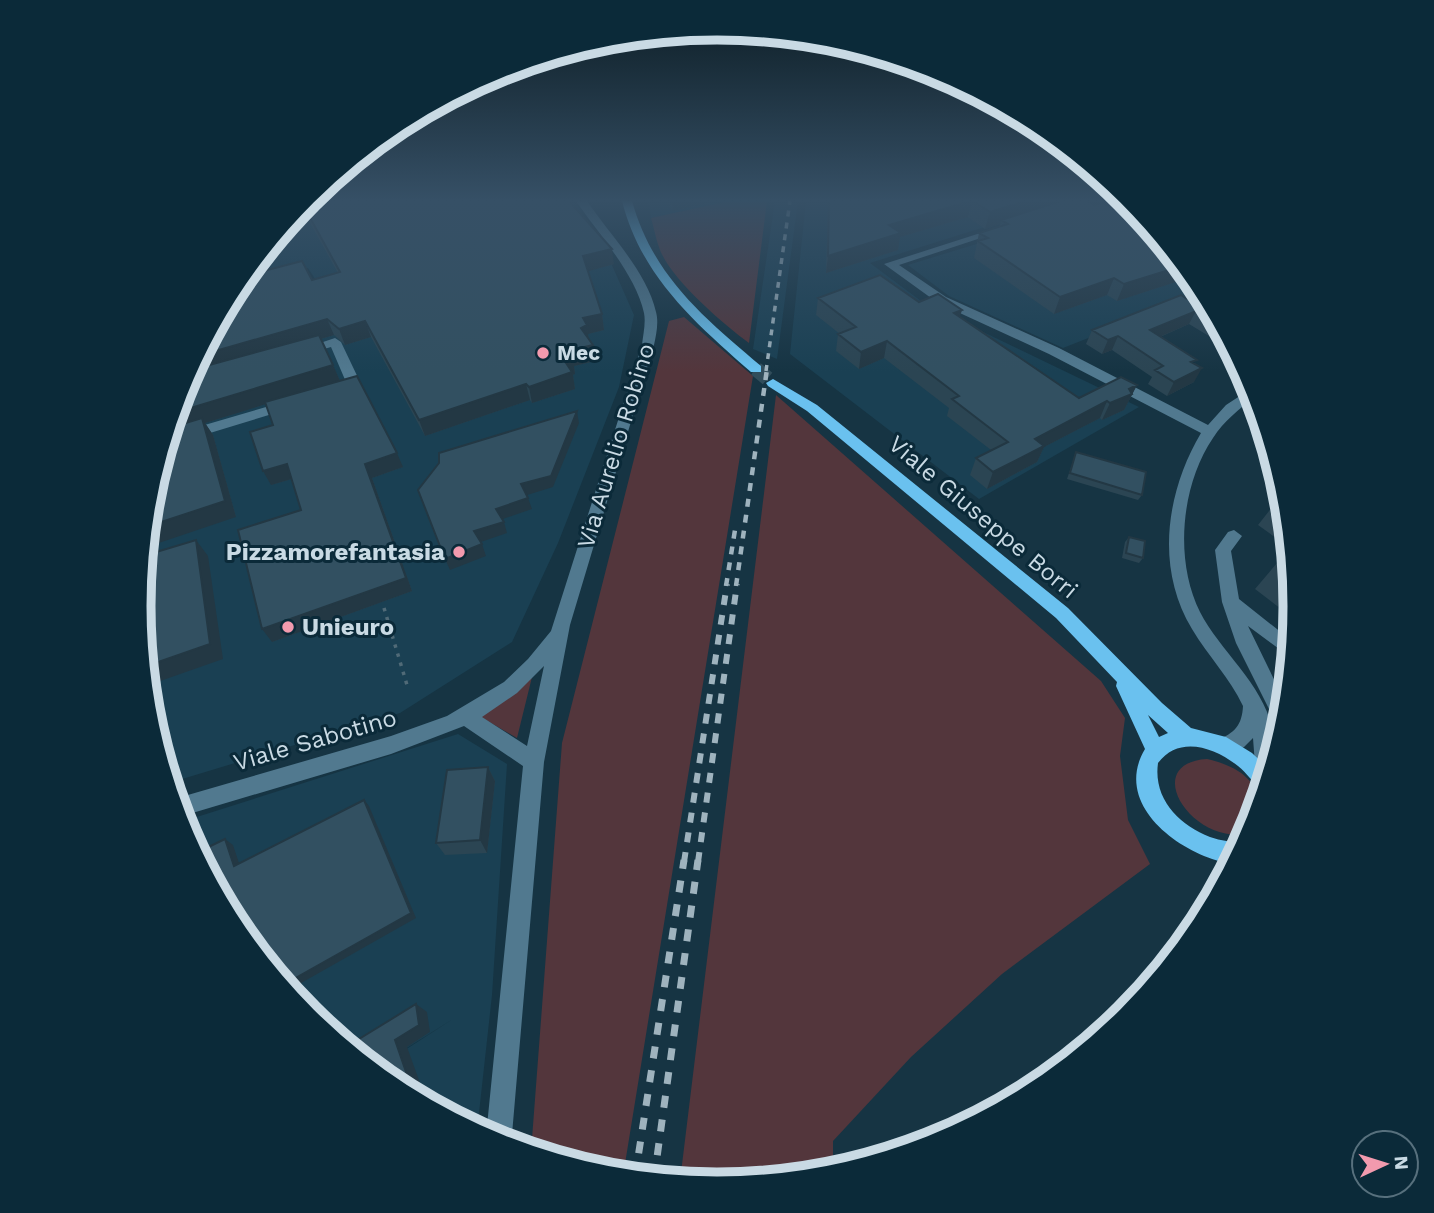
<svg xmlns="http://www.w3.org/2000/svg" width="1434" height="1213" viewBox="0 0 1434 1213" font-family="'Work Sans',sans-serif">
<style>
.built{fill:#1a4053}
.green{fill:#53363c}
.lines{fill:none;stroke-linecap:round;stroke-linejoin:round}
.major-tunnel-far1{stroke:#314d5b;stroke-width:12;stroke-dasharray:12 6;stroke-linecap:butt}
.major-tunnel{stroke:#314d5b;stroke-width:15;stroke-dasharray:15 8;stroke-linecap:butt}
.path{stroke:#506a77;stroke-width:3.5;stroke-dasharray:3.5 6;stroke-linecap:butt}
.minor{fill:#51798f;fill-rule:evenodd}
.major{fill:#6ac1ef;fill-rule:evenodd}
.rail-far3{stroke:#9fb3be;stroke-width:3.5;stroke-dasharray:6 6;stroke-linecap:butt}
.rail-far2{stroke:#9fb3be;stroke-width:4.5;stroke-dasharray:8 8;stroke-linecap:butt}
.rail-far1{stroke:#9fb3be;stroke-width:6;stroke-dasharray:10 10;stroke-linecap:butt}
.rail{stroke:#9fb3be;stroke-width:7;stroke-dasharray:12 12;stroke-linecap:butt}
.wall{fill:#2b4553}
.shaded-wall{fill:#233844}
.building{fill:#325061;stroke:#233844;stroke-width:2}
.poi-dot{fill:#f29aae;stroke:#0b2a39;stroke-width:2.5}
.labels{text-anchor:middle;stroke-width:6;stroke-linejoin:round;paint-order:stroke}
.far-poi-label{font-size:21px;font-weight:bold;fill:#c9dae4;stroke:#0b2a39;text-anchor:start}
.street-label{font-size:24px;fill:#c9dae4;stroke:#0b2a39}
.poi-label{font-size:24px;font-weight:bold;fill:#c9dae4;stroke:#0b2a39;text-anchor:end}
.rim{fill:none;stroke:#c9dae4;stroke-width:9}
</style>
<rect width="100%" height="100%" fill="#163443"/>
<!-- built -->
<path class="built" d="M387,201H574L607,254L634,315L619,387L558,543L512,642L400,713L169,783L150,719L139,606L150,493L183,385L325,294L308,268L246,286L243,277L284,227Z
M649,201H729L651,218Z
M775,201H798L777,359L753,349Z
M806,201H1067L870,263L925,304L1139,407L979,499L790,354Z
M1116,201H1129L1202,293L1063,348L949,296L908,265Z
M458,734L507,764L492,995L477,1131L395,1087L374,1070L453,1019L373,1069L308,1015L236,928L181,822Z"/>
<!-- green -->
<path class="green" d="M729,201H767L749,343C723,324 672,280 660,250C656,240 654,228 651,218Z
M684,317L753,376L623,1176L604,1174L531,1152L562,743L669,321Z
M776,395L1101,681L1125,718L1120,756L1128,820L1150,864L1002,974L911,1057L833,1141V1173L717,1185L680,1181Z
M532,677L517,738L479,716Z
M1207,759C1250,769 1271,792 1248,834C1190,844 1140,763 1207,759Z"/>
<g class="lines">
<!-- major-tunnel-far1 -->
<path class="major-tunnel-far1" d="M756,369L758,371"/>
<!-- major-tunnel -->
<path class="major-tunnel" d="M756,369L773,383"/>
<!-- path -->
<path class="path" d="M384,608L407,685"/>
<!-- minor -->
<path class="minor" d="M355,201H374L286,224L292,217Z
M576,201H587C610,235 647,272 656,312C659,323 656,335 654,345L570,625L544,762L511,1146L486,1136L523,766L464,726L391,754L179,817L174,799L391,736L447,716L504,682L528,659L551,631L642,345C643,335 646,323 644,313C636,275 598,233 576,201ZM544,666L527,746L482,717L517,693Z
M996,228L1005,230L899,265L946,297L1059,348L1208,425L1226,405L1252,388L1255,397C1239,409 1224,421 1213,438C1181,485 1174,560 1200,612C1223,657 1277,694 1274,751C1274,762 1267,776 1264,787L1259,785L1256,778L1253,738L1244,747L1224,755L1217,752L1214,746L1217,740C1235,733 1242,725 1243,706C1230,678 1208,656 1192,629C1155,568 1166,492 1201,433L1049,354L938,303L884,264Z
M335,338L341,342L361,384L340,393L333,389L346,382L331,347L303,355L296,351Z
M290,400L295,401V407L164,447L167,436Z
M1234,530L1242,536L1231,551L1239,599L1292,641L1290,657L1248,626L1286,704L1282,727L1277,725L1236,643L1222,602L1215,550L1228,532Z"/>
<!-- major -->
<path class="major" d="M622,201H632C653,276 704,318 761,366V372H751C695,323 641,276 622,201Z
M773,379L817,405L1068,608L1162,703L1191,728L1226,737L1252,753L1269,769L1263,788C1253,784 1247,773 1238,766C1214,747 1179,735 1158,763C1153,799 1179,825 1210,837C1221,841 1232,841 1242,845L1232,864C1183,856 1111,806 1145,749L1116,686L1117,682L1056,618L807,411L768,386L766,383ZM1148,715L1168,733L1159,737Z"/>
<!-- rail-far3 -->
<path class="rail-far3" d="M766,371L790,201"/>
<!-- rail-far2 -->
<path class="rail-far2" d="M726,586L735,530
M736,586L767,369"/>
<!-- rail-far1 -->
<path class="rail-far1" d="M684,862L727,584
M698,862L737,584"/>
<!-- rail -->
<path class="rail" d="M635,1177L684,860
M654,1179L698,860"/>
</g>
<!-- wall -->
<path class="wall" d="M665,201H716L673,211Z
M828,201H1087L1094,205L1117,210H1137L1191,277L1117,301L1107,295L1054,314L974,258L979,233L999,227L1000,224L985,229L968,217L900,237L898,250L826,273Z
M303,205L614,264L588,271L602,314L604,330L588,334L589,339L593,345L595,361L574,366L575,374L573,375L575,389L532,403L530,400L425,436L371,337L345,345L334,335L321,339L340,381L403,467L372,478L412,591L272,642L301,510L292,479L271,485L273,425L266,404L205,423L213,435L236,517L150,493L312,280L338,273L309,221Z
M1202,293L1237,358L1225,350L1227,347L1189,324L1160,337L1194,364V382L1167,396L1148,384L1152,377L1112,350L1102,354L1086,344L1092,330Z
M818,298L919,302L960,317L1079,398L1137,385L1124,410L1102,420L1100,418L1044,447L1037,462L987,489L970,475L976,458L991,450L947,416L949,408L884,358L859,369L836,351L838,334H840L816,315Z
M1076,452L1142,495L1138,500L1067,479Z
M1284,492V494L1290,548L1258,525Z
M1129,537L1143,558L1139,563L1122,558L1125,542Z
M1290,551L1295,607L1294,619L1255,589L1283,556Z
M488,767L495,781L487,853L445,855L436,843Z"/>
<!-- shaded-wall -->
<path class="shaded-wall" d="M672,201H716L673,211Z
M970,201H972L968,217L900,237L898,250L826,273L828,256L889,225Z
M1025,201H1062L1001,220L1000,224L985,229L990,212Z
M612,249L614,264L586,272L583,256Z
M1182,266L1191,277L1117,301L1124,284Z
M1114,278L1107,295L1054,314L1060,297Z
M962,310L957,326L954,313Z
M1196,311L1189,324L1143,344L1150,330Z
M602,314L604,330L588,334L589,341L581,328L583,318Z
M327,319L334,335L186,379L198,356Z
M365,321L371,337L345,345L339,329Z
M1118,336L1112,350L1102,354L1108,340Z
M887,341L884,358L859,369L861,352Z
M593,345L595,361L574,366L575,374L573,375L575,389L532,403L529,387L564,360L568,351Z
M333,365L340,381L205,423L213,435L236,517L144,548L146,527L168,434L174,413Z
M1202,368L1194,382L1167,396L1174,382Z
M526,384L530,400L425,436L419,420Z
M1137,385L1124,410L1102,420L1110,403L1129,389Z
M1107,401L1100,418L1044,447L1037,462L987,489L993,472L1035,439Z
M577,411L579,423L553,487L524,496L521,484Z
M397,453L403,467L372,478L412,591L272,642L262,629L365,464Z
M287,464L295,478L271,485L263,471Z
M528,498L532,509L500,520L496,509Z
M504,522L507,533L478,543L474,531Z
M196,540L208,556L223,659L146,686L144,667Z
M482,544L486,556L450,570L445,559Z
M488,767L495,781L487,853L480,840Z
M364,800L369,806L416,918L287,991L283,985Z
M225,839L233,845L242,872L234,866Z
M416,1004L427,1012L430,1032L407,1047L428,1105L415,1098L395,1040Z"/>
<!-- building -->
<path class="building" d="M319,201H569L612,249L583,256L602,314L583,318L587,325L581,328L593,345L568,351L572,358L564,360L572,372L529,387L526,384L419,420L365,321L339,329L327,319L198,356L236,285L244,276L302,261L312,280L340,272L303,205Z
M829,201H970L889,225L901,233L828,256Z
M973,201H1025L990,212Z
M1061,201H1087L1094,205L1103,203L1117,210L1130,206L1137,210L1182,266L1124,284L1114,278L1060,297L978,241L988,238L979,233L1008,224L1001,220Z
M880,275L919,302L938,294L962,310L954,313L1079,398L1121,377L1137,385L1129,389L1132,394L1110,403L1107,401L1035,439L1044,446L993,472L976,458L1008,442L952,399L959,396L887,341L861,352L838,334L856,327L818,298Z
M1202,293L1219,324L1196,311L1150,330L1197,360L1191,362L1202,368L1174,382L1155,370L1163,366L1118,336L1108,340L1092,330L1181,295L1187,299Z
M319,335L333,365L174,413L183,385L191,370Z
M357,376L397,453L365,464L406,578L262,629L238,530L301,510L287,464L263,471L250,432L273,425L265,402Z
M577,411L551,476L521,484L528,498L496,509L504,522L474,531L482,544L445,559L418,490L439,463V453Z
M202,418L225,501L146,527L150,493L169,428Z
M1076,452L1146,472L1142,495L1070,473Z
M1129,537L1145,541L1143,558L1126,553Z
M196,540L210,644L144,667L139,606L143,556Z
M1290,551L1291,562L1283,556Z
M488,767L480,840L436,843L447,770Z
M364,800L411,913L283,985L236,928L196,853L225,839L234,866Z
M416,1004L419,1025L395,1040L415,1098L395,1087L346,1047Z"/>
<!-- sky -->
<linearGradient id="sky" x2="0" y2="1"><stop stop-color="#0c1d25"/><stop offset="0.54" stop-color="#365066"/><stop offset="1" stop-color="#365066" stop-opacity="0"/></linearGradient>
<rect width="1434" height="371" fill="url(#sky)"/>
<!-- markers -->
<g class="poi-dot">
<circle cx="543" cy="353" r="7"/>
<circle cx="459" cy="552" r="7"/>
<circle cx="288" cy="627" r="7"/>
</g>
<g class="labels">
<!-- far-poi labels -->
<g class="far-poi-label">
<text x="557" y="360">Mec</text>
</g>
<!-- street labels -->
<g class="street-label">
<text transform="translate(616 446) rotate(-73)" y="8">Via Aurelio Robino</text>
<text transform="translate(983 517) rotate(40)" y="8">Viale Giuseppe Borri</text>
<text transform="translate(315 740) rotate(-16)" y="8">Viale Sabotino</text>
</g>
<!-- poi labels -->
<g class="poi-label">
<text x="445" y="560">Pizzamorefantasia</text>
<text x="302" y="635" text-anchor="start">Unieuro</text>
</g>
</g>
<!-- crop -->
<path d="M0 0H1434V1213H0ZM151 606a566 566 0 1 1 1132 0a566 566 0 1 1-1132 0Z" fill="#0b2a39" fill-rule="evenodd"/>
<path class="rim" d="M151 606a566 566 0 1 1 1132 0a566 566 0 1 1-1132 0Z"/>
<!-- north arrow -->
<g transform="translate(1385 1164) rotate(86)"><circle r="33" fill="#0b2a39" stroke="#57707d" stroke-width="2"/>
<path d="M0-5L12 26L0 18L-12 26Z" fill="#f29aae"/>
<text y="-10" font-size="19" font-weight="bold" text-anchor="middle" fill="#c9dae4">N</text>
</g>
</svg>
